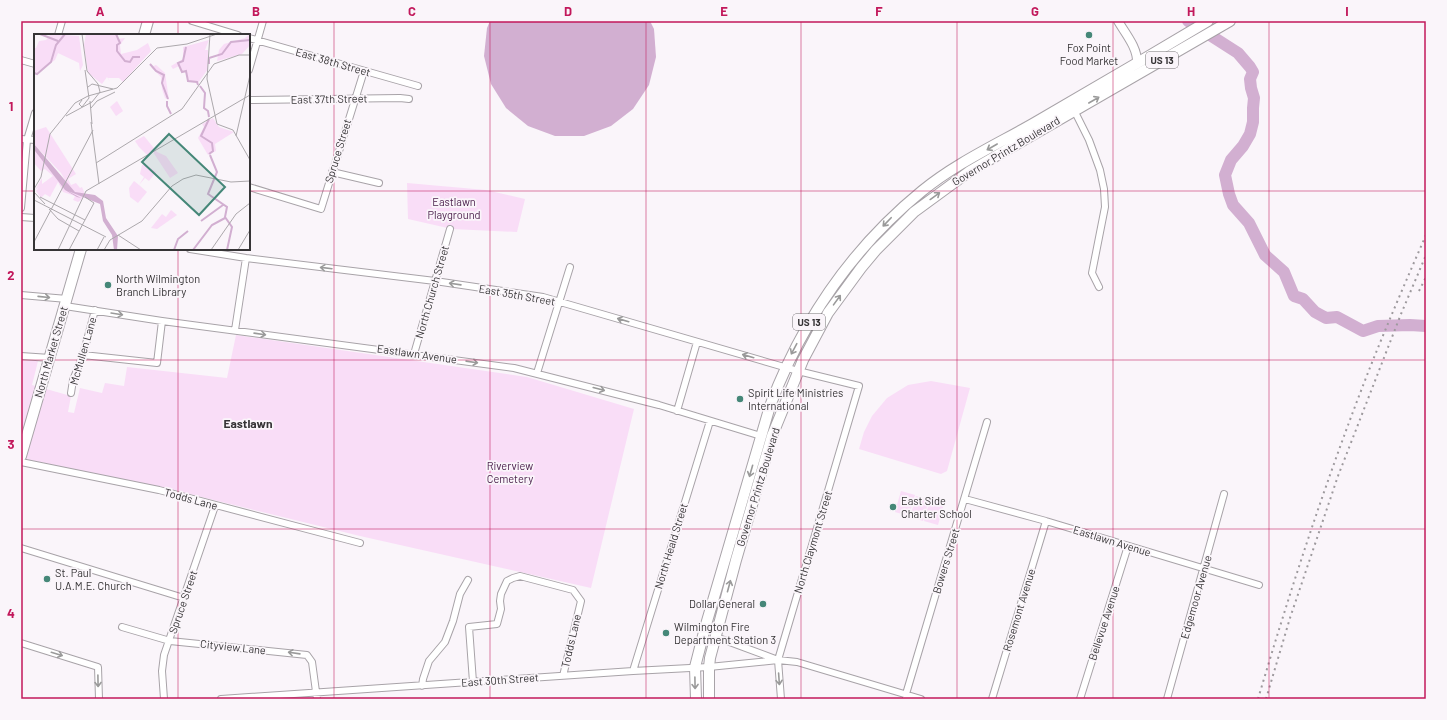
<svg xmlns="http://www.w3.org/2000/svg" width="1447" height="720" viewBox="0 0 1447 720" font-family="Barlow,sans-serif">
<style>
.green{fill:#f9ddf7}
.water{fill:#d2afd1}
.lines{fill:none;stroke-linecap:round;stroke-linejoin:round}
.river{stroke:#d2afd1;stroke-width:12}
.minor-casing{stroke:#a8a3a8;stroke-width:8}
.tertiary-casing{stroke:#a8a3a8;stroke-width:10}
.primary-casing{stroke:#a8a3a8;stroke-width:12}
.minor{stroke:#fff;stroke-width:6}
.tertiary{stroke:#fff;stroke-width:8}
.primary{stroke:#fff;stroke-width:10}
.rail{stroke:#9d999d;stroke-width:2;stroke-dasharray:2 4;stroke-linecap:butt}
.oneway{stroke:#9a9a9a}
.grid{fill:none;stroke:#c2185b;stroke-width:1;stroke-opacity:0.55}
.poi-dot{fill:#458778;stroke:#faf5fa;stroke-width:1.5}
.labels{text-anchor:middle;stroke-width:3.5;stroke-linejoin:round;paint-order:stroke}
.shield{fill:#faf5fa;stroke:#716e71;stroke-width:1}
.shield-label{font-size:10px;font-weight:bold;fill:#363436}
.poi-label{font-size:11px;fill:#363436;stroke:#faf5fa;text-anchor:start}
.street-label{font-size:11px;fill:#363436;stroke:#faf5fa}
.park-label{font-size:11px;fill:#4d224e;stroke:#faf5fa}
.neighbourhood-label{font-size:12px;font-weight:bold;fill:#363436;stroke:#faf5fa}
.inset-river{fill:none;stroke:#d2afd1;stroke-width:2}
.inset-road{fill:none;stroke:#aca8ac;stroke-width:1}
.view{fill:#458778;fill-opacity:0.15;stroke:#458778;stroke-width:2}
.inset-edge{fill:none;stroke:#363436;stroke-width:2}
.neatline{fill:none;stroke:#c2185b;stroke-width:1.5}
.grid-label{font-size:13px;text-anchor:middle;font-weight:bold;fill:#c2185b}
</style>
<rect width="100%" height="100%" fill="#faf5fa"/>
<!-- green -->
<path class="green" d="M407,183L486,190L525,199L517,232L452,229L408,219Z
M236,335L527,377L634,409L591,588L360,536L177,491L21,458V360L38,361L32,385L71,396L68,412L74,413L80,388L102,393L105,383L124,386L127,367L227,378Z
M931,381L970,388L947,471L941,474L859,449L864,432L872,416L887,398L908,385Z
M901,491L915,495L909,516L895,512Z
M916,496L929,500L923,521L910,517Z
M930,500L944,504L938,525L924,521Z
M317,693V699H221Z"/>
<!-- water -->
<path class="water" d="M490,21H650L654,29L656,57L649,85L633,109L611,126L584,136H555L528,126L506,108L491,84L484,56L487,28Z"/>
<g class="lines">
<!-- river -->
<path class="river" d="M1188,21L1238,53L1250,67L1253,72L1250,79L1251,88L1254,98L1253,108V122L1250,134L1243,146L1231,160L1225,175L1229,194L1233,205L1249,223L1265,255L1284,272L1294,296L1303,299L1315,312L1326,318L1337,317L1363,331L1378,326L1410,325L1426,326"/>
<!-- minor casing -->
<g class="minor-casing">
<path id="minor" d="M192,21L238,35
M58,35L62,21
M249,38L418,86
M21,60L35,64
M249,70L263,21
M249,100L400,98L409,99
M1073,108L1089,140L1100,170L1104,189L1105,207L1092,273L1099,287
M21,139L35,140
M332,172L379,183
M249,187L321,209L364,71
M21,208L27,140L35,113
M21,217L35,218
M190,249L246,258L435,281L543,297L798,371L859,386L778,660L781,699
M21,295L67,299
M65,306L162,321L514,368L659,405L761,436
M235,330L246,258
M414,354L450,229
M83,355L157,363L162,321
M21,356L50,358
M537,373L570,267
M71,393L73,380L83,355L95,310
M677,411L697,342
M21,462L159,490L360,543
M965,499L1046,521L1259,585
M21,548L184,598
M122,627L170,641L307,655L312,662L317,699
M716,637L778,660L797,662L921,699
M21,643L98,667L99,699
M633,671L710,421
M473,682L469,627L497,624L501,609L500,601L501,594L507,581L513,578L520,576L573,590L581,601L563,676
M422,686L423,679L429,661L445,642L453,621L460,594L468,580
M164,699L162,671L164,655L215,506
M221,699L633,671L709,667L778,660
M906,699V694L987,422
M992,699L1046,521
M1080,699L1128,546
M1167,699L1224,494"/>
</g>
<!-- tertiary casing -->
<g class="tertiary-casing">
<path id="tertiary" d="M1118,21C1125,33 1138,48 1137,63"/>
</g>
<!-- primary casing -->
<g class="primary-casing">
<path id="primary" d="M144,35L148,21
M21,456L81,249
M696,699L695,667L705,628L770,406C802,321 851,249 922,191C956,163 998,144 1036,122C1093,89 1151,55 1208,21
M709,699V667L710,658L736,560L772,436L803,360L828,313L861,268L876,250L914,212L970,171L1230,21"/>
</g>
<!-- minor -->
<use href="#minor" class="minor"/>
<!-- tertiary -->
<use href="#tertiary" class="tertiary"/>
<!-- primary -->
<use href="#primary" class="primary"/>
<!-- rail -->
<path class="rail" d="M1419,291L1426,277
M1258,699C1292,584 1329,471 1373,360C1390,318 1408,276 1426,235
M1266,699L1290,618L1338,476L1401,314L1426,255"/>
</g>
<!-- one-way arrows -->
<defs><path id="oneway-shaft" d="M-6 0H5M1.5-3L5.5 0L1.5 3" fill="none" stroke-width="1.6" stroke-linecap="round" stroke-linejoin="round"/></defs>
<g class="oneway">
<use href="#oneway-shaft" transform="translate(1094 100) rotate(-30)"/>
<use href="#oneway-shaft" transform="translate(992 147) rotate(150)"/>
<use href="#oneway-shaft" transform="translate(935 196) rotate(-36)"/>
<use href="#oneway-shaft" transform="translate(887 222) rotate(134)"/>
<use href="#oneway-shaft" transform="translate(326 268) rotate(-173)"/>
<use href="#oneway-shaft" transform="translate(455 284) rotate(-172)"/>
<use href="#oneway-shaft" transform="translate(44 297) rotate(6)"/>
<use href="#oneway-shaft" transform="translate(837 300) rotate(-54)"/>
<use href="#oneway-shaft" transform="translate(117 314) rotate(9)"/>
<use href="#oneway-shaft" transform="translate(623 320) rotate(-164)"/>
<use href="#oneway-shaft" transform="translate(260 334) rotate(8)"/>
<use href="#oneway-shaft" transform="translate(794 349) rotate(118)"/>
<use href="#oneway-shaft" transform="translate(748 356) rotate(-164)"/>
<use href="#oneway-shaft" transform="translate(472 362) rotate(8)"/>
<use href="#oneway-shaft" transform="translate(599 389) rotate(15)"/>
<use href="#oneway-shaft" transform="translate(751 471) rotate(106)"/>
<use href="#oneway-shaft" transform="translate(729 586) rotate(-75)"/>
<use href="#oneway-shaft" transform="translate(294 653) rotate(-172)"/>
<use href="#oneway-shaft" transform="translate(57 654) rotate(17)"/>
<use href="#oneway-shaft" transform="translate(779 679) rotate(86)"/>
<use href="#oneway-shaft" transform="translate(98 681) rotate(89)"/>
<use href="#oneway-shaft" transform="translate(695 683) rotate(89)"/>
</g>
<!-- grid -->
<path class="grid" d="M178,21V35M334,21V699M490,21V699M646,21V699M801,21V699M957,21V699M1113,21V699M1269,21V699M21,191H35M249,191H1426M178,249V699M21,360H1426M21,529H1426"/>
<!-- markers -->
<g class="poi-dot">
<circle cx="1089" cy="35" r="4"/>
<circle cx="108" cy="285" r="4"/>
<circle cx="740" cy="399" r="4"/>
<circle cx="893" cy="507" r="4"/>
<circle cx="47" cy="579" r="4"/>
<circle cx="763" cy="604" r="4"/>
<circle cx="666" cy="633" r="4"/>
</g>
<g class="labels">
<!-- shield labels -->
<g class="shield">
<rect x="1146" y="52" width="32" height="16" rx="3"/>
<rect x="793" y="314" width="32" height="16" rx="3"/>
</g>
<g class="shield-label">
<text x="1162" y="64">US 13</text>
<text x="809" y="326">US 13</text>
</g>
<!-- poi labels -->
<g class="poi-label">
<text x="1089" y="52" text-anchor="middle">Fox Point<tspan x="1089" dy="13">Food Market</tspan></text>
<text x="116" y="283">North Wilmington<tspan x="116" dy="13">Branch Library</tspan></text>
<text x="748" y="397">Spirit Life Ministries<tspan x="748" dy="13">International</tspan></text>
<text x="901" y="505">East Side<tspan x="901" dy="13">Charter School</tspan></text>
<text x="55" y="577">St. Paul<tspan x="55" dy="13">U.A.M.E. Church</tspan></text>
<text x="755" y="608" text-anchor="end">Dollar General</text>
<text x="674" y="631">Wilmington Fire<tspan x="674" dy="13">Department Station 3</tspan></text>
</g>
<!-- street labels -->
<g class="street-label">
<text transform="translate(333 62) rotate(16)" y="4">East 38th Street</text>
<text transform="translate(329 99) rotate(-1)" y="4">East 37th Street</text>
<text transform="translate(338 151) rotate(-73)" y="4">Spruce Street</text>
<text transform="translate(1006 151) rotate(-31)" y="4">Governor Printz Boulevard</text>
<text transform="translate(432 292) rotate(-74)" y="4">North Church Street</text>
<text transform="translate(517 295) rotate(10)" y="4">East 35th Street</text>
<text transform="translate(83 351) rotate(-74)" y="4">McMullen Lane</text>
<text transform="translate(51 352) rotate(-74)" y="4">North Market Street</text>
<text transform="translate(417 354) rotate(8)" y="4">Eastlawn Avenue</text>
<text transform="translate(758 487) rotate(-73)" y="4">Governor Printz Boulevard</text>
<text transform="translate(191 499) rotate(15)" y="4">Todds Lane</text>
<text transform="translate(1112 541) rotate(17)" y="4">Eastlawn Avenue</text>
<text transform="translate(813 542) rotate(-73)" y="4">North Claymont Street</text>
<text transform="translate(671 546) rotate(-73)" y="4">North Heald Street</text>
<text transform="translate(946 561) rotate(-73)" y="4">Bowers Street</text>
<text transform="translate(1196 597) rotate(-74)" y="4">Edgemoor Avenue</text>
<text transform="translate(183 602) rotate(-71)" y="4">Spruce Street</text>
<text transform="translate(1019 610) rotate(-73)" y="4">Rosemont Avenue</text>
<text transform="translate(1104 623) rotate(-72)" y="4">Bellevue Avenue</text>
<text transform="translate(571 641) rotate(-77)" y="4">Todds Lane</text>
<text transform="translate(233 647) rotate(6)" y="4">Cityview Lane</text>
<text transform="translate(500 680) rotate(-4)" y="4">East 30th Street</text>
</g>
<!-- park labels -->
<g class="park-label">
<text x="454" y="206">Eastlawn<tspan x="454" dy="13">Playground</tspan></text>
<text x="510" y="470">Riverview<tspan x="510" dy="13">Cemetery</tspan></text>
</g>
<!-- neighbourhood labels -->
<g class="neighbourhood-label">
<text x="248" y="428">Eastlawn</text>
</g>
</g>
<!-- overview -->
<g transform="translate(34 34)">
<rect width="216" height="216" fill="#faf5fa"/>
<path d="M17,0L45,2L49,31L46,37L45,29L24,19L21,26L0,40V14H2L5,7L12,6ZM52,0H82L83,5L91,4L86,11L87,20L103,16L114,9L117,17L89,48L85,44H74L76,48L73,43L68,50L54,39L50,11ZM216,0V11L208,20L183,27L185,16L190,10L211,4ZM175,6L171,16H174V35L164,49L155,47L152,36L147,38L145,32L139,35L137,32L149,25V13ZM122,31L131,39L135,66L131,64L128,55L127,43L117,33ZM83,67L89,77L82,82L76,73ZM179,84L185,93L200,98L181,110L182,117L174,121L164,104L170,93L168,90ZM12,93L42,140L34,145L37,151L42,149L46,154L48,153L51,160L42,159L34,152L27,139L0,110V97ZM110,102L123,118L132,122L144,139L136,144L119,118L113,121L105,113L101,107ZM0,114L25,140L36,157L49,163L47,166L44,168L39,166L41,162L29,158L24,148L16,163L11,160L7,164L2,157L5,153L1,156L8,144V150L19,142L11,135L7,137L0,129ZM111,130L122,138L115,147L111,144L105,151L113,158L104,169L96,163L95,154L100,147L105,151L110,143L106,140L108,131ZM137,176L143,181L123,195L117,194L128,180L132,183Z" fill="#f9ddf7"/>
<path d="M0,110L41,158L61,161L69,167L72,184L84,202L83,216H80L78,201L69,187L66,170L34,157L47,164L43,163L31,156L1,117Z" fill="#d2afd1"/>
<path class="inset-river" d="M6,0L24,7M82,0L86,9L83,11V17L91,27L96,28L99,23H106M152,13L149,27L144,29L148,38L152,37L154,47L163,48L164,51M116,30L122,37L130,41L128,49L134,65M175,30V24L188,20L197,8L216,6M0,39L3,40L17,28L22,11L31,0M166,52L171,59L170,74L174,77L175,83M133,67V72L137,80M175,85L167,102L178,109L179,117L175,120M176,121L183,138L174,160L193,173L191,183L198,193L193,216M167,187L189,171M140,216L144,205L154,197M159,216L178,191L191,184"/>
<path class="inset-road" d="M176,0L173,45L183,90L199,96L216,126M54,53L58,50L79,55M48,66L45,70L48,73L55,64L51,36M56,67L58,90M57,74L63,67L81,58M32,82L58,68L66,58L64,50L53,37L48,0M57,88L65,150M202,102L216,41M62,129L148,75L180,30L205,21H216M0,155L7,143L16,100L41,69L54,62L83,54L123,14L153,10L183,0M0,158L11,170M6,163L51,186M0,166L72,203M15,175L24,185L45,197M84,201L107,216M0,208L59,96M24,216L52,157L216,61M35,216L60,169L51,163M63,216L70,203M70,216L76,206L108,187L138,152L149,145L162,141L197,148L216,147M177,216L202,180L216,169M204,216L216,196"/>
<path class="view" d="M135,100L191,153L165,181L108,128Z"/>
<rect width="216" height="216" class="inset-edge"/>
</g>
<!-- border -->
<rect width="1447" height="720" fill="none" stroke="#faf5fa" stroke-width="44"/>
<rect x="22" y="22" width="1403" height="676" class="neatline"/>
<g class="grid-label">
<text x="100" y="16">A</text>
<text x="256" y="16">B</text>
<text x="412" y="16">C</text>
<text x="568" y="16">D</text>
<text x="724" y="16">E</text>
<text x="879" y="16">F</text>
<text x="1035" y="16">G</text>
<text x="1191" y="16">H</text>
<text x="1347" y="16">I</text>
<text x="11" y="111">1</text>
<text x="11" y="280">2</text>
<text x="11" y="449">3</text>
<text x="11" y="618">4</text>
</g>
</svg>
